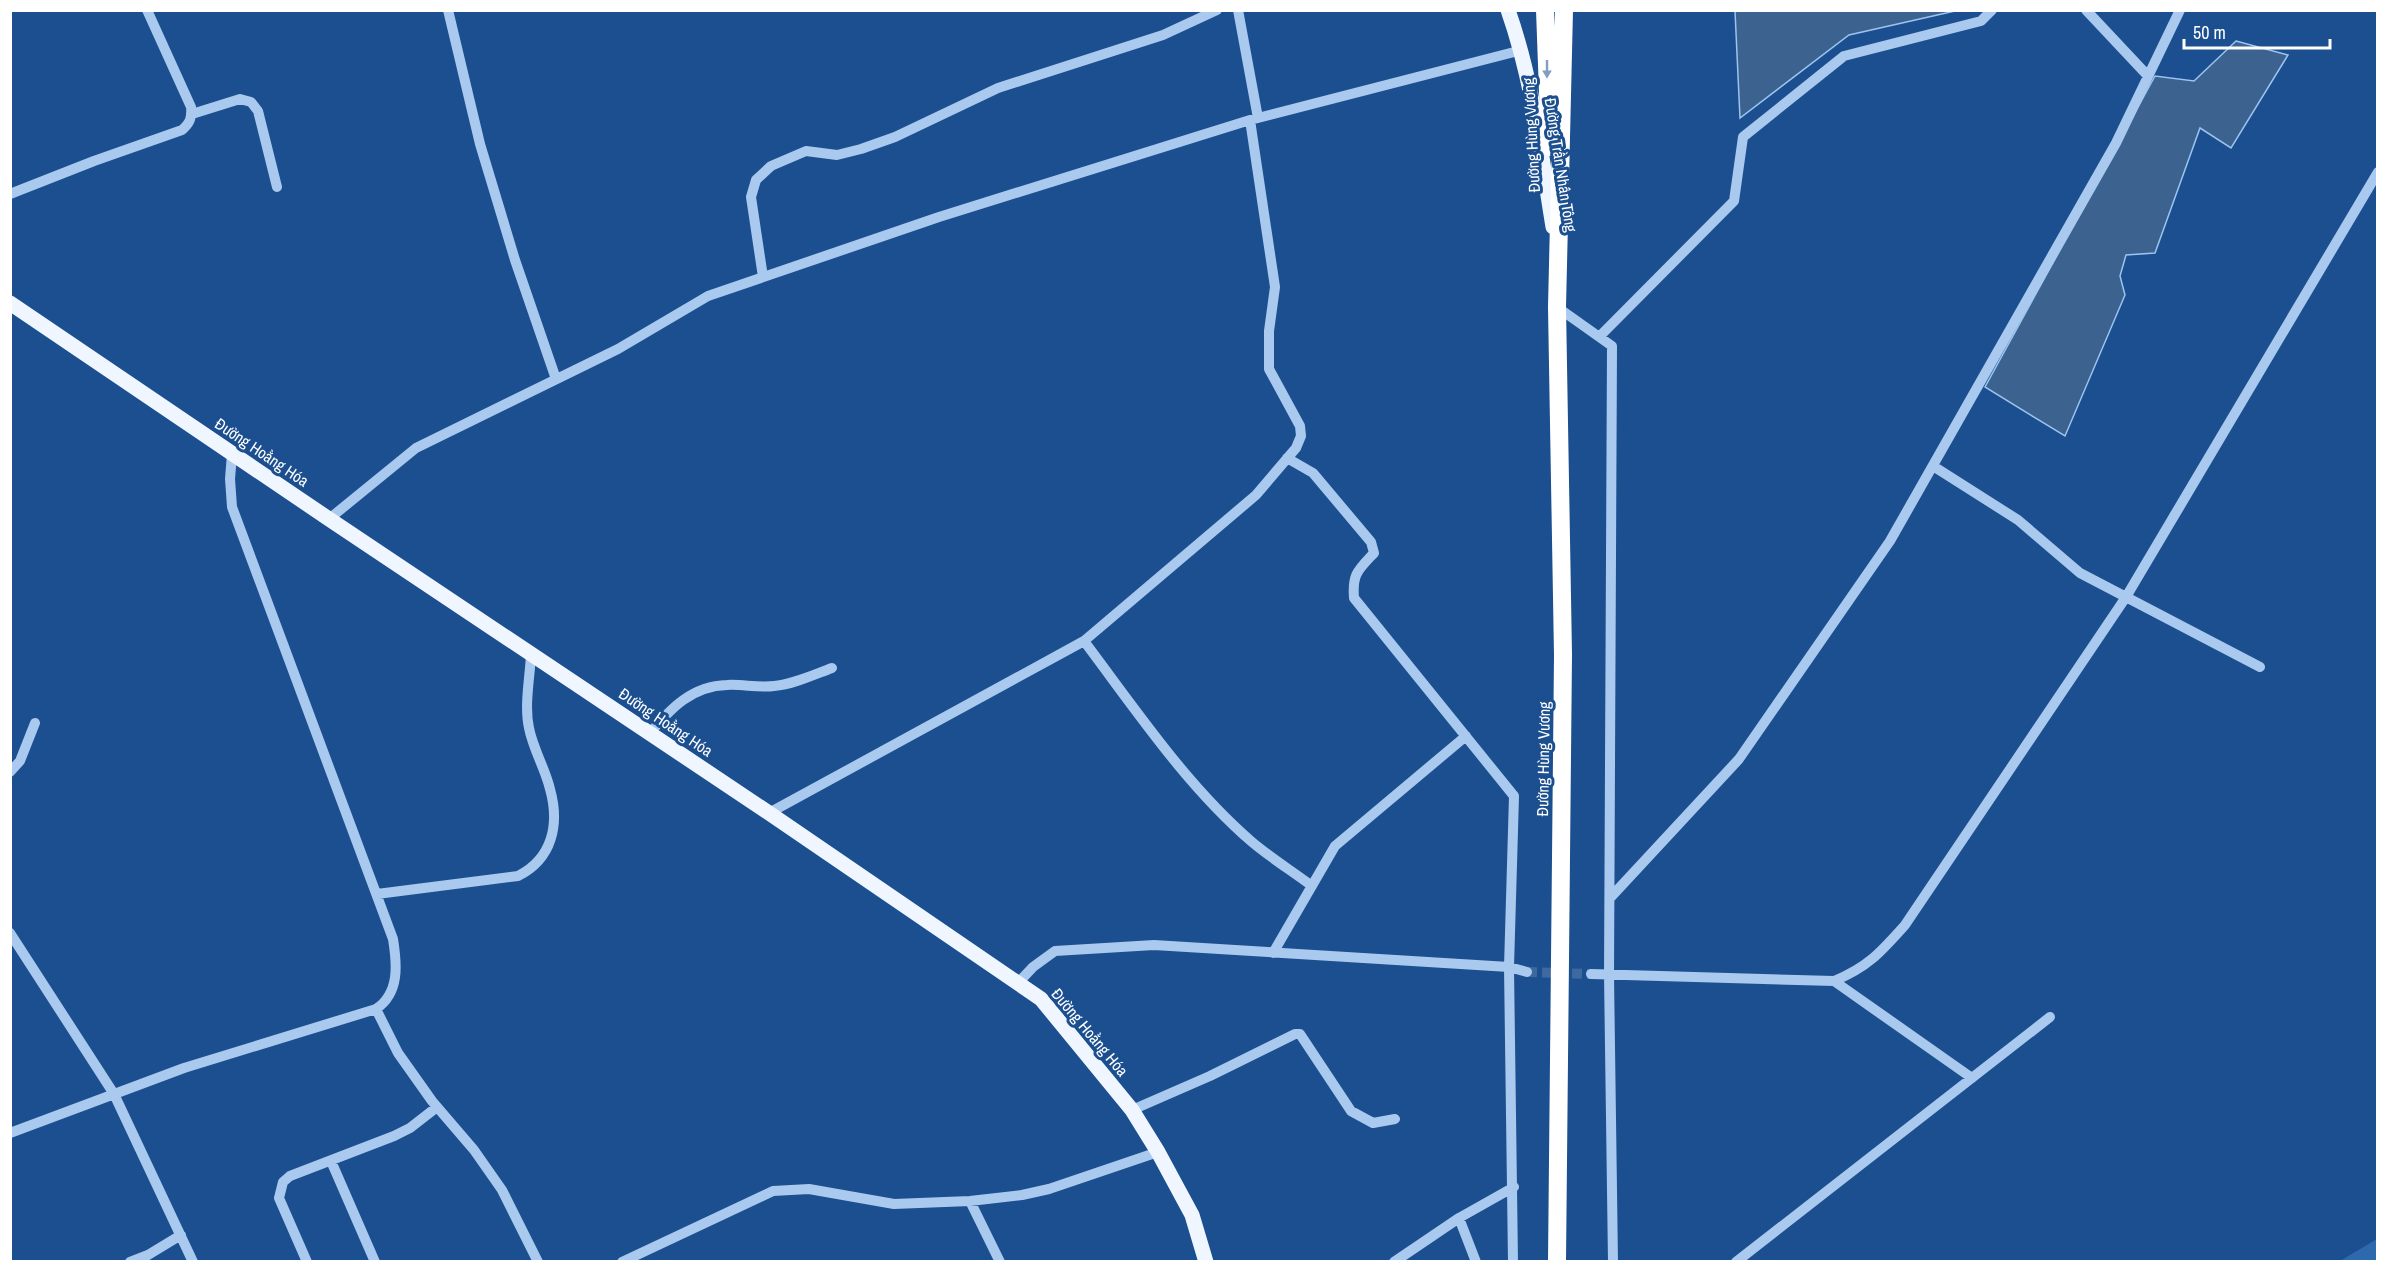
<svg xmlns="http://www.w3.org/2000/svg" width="2388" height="1272" viewBox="0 0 2388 1272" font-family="'Archivo Narrow',sans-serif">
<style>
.green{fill:#2e69ad}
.water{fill:#3c6290;stroke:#9cc4f0;stroke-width:1.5}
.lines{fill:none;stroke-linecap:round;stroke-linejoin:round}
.minor-tunnel{stroke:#3d69a0;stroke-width:10;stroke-dasharray:10 5;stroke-linecap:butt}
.minor{stroke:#a9c9ee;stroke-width:10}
.major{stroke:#f0f6ff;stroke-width:15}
.highway{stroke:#fff;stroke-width:18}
.oneway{fill:#829ec1}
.labels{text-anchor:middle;stroke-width:6;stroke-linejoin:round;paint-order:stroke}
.street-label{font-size:16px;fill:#fff;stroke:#1b4f8f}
</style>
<rect width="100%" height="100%" fill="#1b4f8f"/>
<!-- green -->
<path class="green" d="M2377,1239V1261H2340Z"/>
<!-- water -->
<path class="water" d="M1735,11V10L1955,11L1849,35L1740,118Z
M2236,41L2288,55L2231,148L2200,128L2155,253L2126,255L2120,276L2125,295L2065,436L1985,387L2155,76L2194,81Z"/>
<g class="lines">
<!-- minor-tunnel -->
<path class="minor-tunnel" d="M1527,972L1591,974"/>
<!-- minor -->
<path class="minor" d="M448,10L480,144L515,260L556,379
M1238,10L1258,118
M2086,10L2148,76
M192,114L240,99L251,102L258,111L277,187
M10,194L94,161L182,130C190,123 192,118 191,107L147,10
M763,277L751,197L756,180L771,166L806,151L837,155L861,149L895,137L998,88L1163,35L1217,10
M1557,307L1612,346L1609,975L1613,1262
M1600,336L1734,201L1743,137L1844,56L1981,21L1992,10
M1287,458L1313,473L1371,542L1374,553C1358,570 1352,574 1354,598L1514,796L1509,967L1513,1262
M1933,466L2018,520L2080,573L2260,667
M329,519L416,448L618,349L708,296L939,217L1250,120L1522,50
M1084,641C1136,710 1186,785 1252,842C1271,858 1292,871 1312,886
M650,733C671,708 692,686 727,685C742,684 758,688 774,686C794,684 813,675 832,668
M10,772L20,761L35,723
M769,813L1084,641L1256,495L1296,448L1301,436L1300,426L1269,369V331L1275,287L1250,120
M377,894L518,876C552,859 560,825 550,789C545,768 533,749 529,728C524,705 530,678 531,654
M1610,898L1739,759L1890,541L2116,143L2180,10
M10,933L114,1094L193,1262
M1273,953L1335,846L1466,736
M1591,974L1834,981C1868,967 1881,952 1905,925L2126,597L2378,172
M1834,981L1972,1078
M1018,983L1033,967L1055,951L1154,945L1509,967L1527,972
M376,1009L398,1053L432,1101L474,1150L502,1190L538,1262
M1132,1110L1210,1076L1295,1034H1300L1351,1111L1373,1123L1395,1119
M10,1133L184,1068L376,1009C400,993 397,964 393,939L232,507L230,479L232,454
M331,1161L375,1262
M970,1201L1000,1262
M1459,1218L1476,1262
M130,1262L148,1255L181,1235
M307,1262L279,1198L283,1182L290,1176L394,1136L410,1128L437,1107
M622,1262L773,1191L809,1189L894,1204L970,1201L1022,1195L1049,1189L1158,1152
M1394,1262L1459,1218L1514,1187
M1736,1262L2050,1017"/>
<!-- major -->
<path class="major" d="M1508,10C1533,81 1541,154 1553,227
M10,303L329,519L769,813L1041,999L1132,1110L1158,1152L1192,1215L1206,1262"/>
<!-- highway -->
<path class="highway" d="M1545,10L1550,147
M1557,1262L1563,655L1557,307L1564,10"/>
</g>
<!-- one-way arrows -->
<defs><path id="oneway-solid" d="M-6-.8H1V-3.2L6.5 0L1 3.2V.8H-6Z" transform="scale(1.5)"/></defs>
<use class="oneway" href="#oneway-solid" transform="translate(1547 69) rotate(90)"/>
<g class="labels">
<!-- street labels -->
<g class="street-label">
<text transform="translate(1531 135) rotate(-93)" y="6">Đường Hùng Vương</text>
<text transform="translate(1561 165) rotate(81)" y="6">Đường Trần Nhân Tông</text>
<text transform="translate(262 452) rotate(34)" y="6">Đường Hoằng Hóa</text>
<text transform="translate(666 722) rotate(34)" y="6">Đường Hoằng Hóa</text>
<text transform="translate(1543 759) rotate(-89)" y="6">Đường Hùng Vương</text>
<text transform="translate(1090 1032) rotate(50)" y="6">Đường Hoằng Hóa</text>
</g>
</g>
<!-- border -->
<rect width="2388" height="1272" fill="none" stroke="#ffffff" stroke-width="24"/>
<!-- scale -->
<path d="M2184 39v9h146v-9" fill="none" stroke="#ffffff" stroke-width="3"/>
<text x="2193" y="39" font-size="18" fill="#ffffff" stroke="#1b4f8f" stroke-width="4.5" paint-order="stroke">50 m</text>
</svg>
